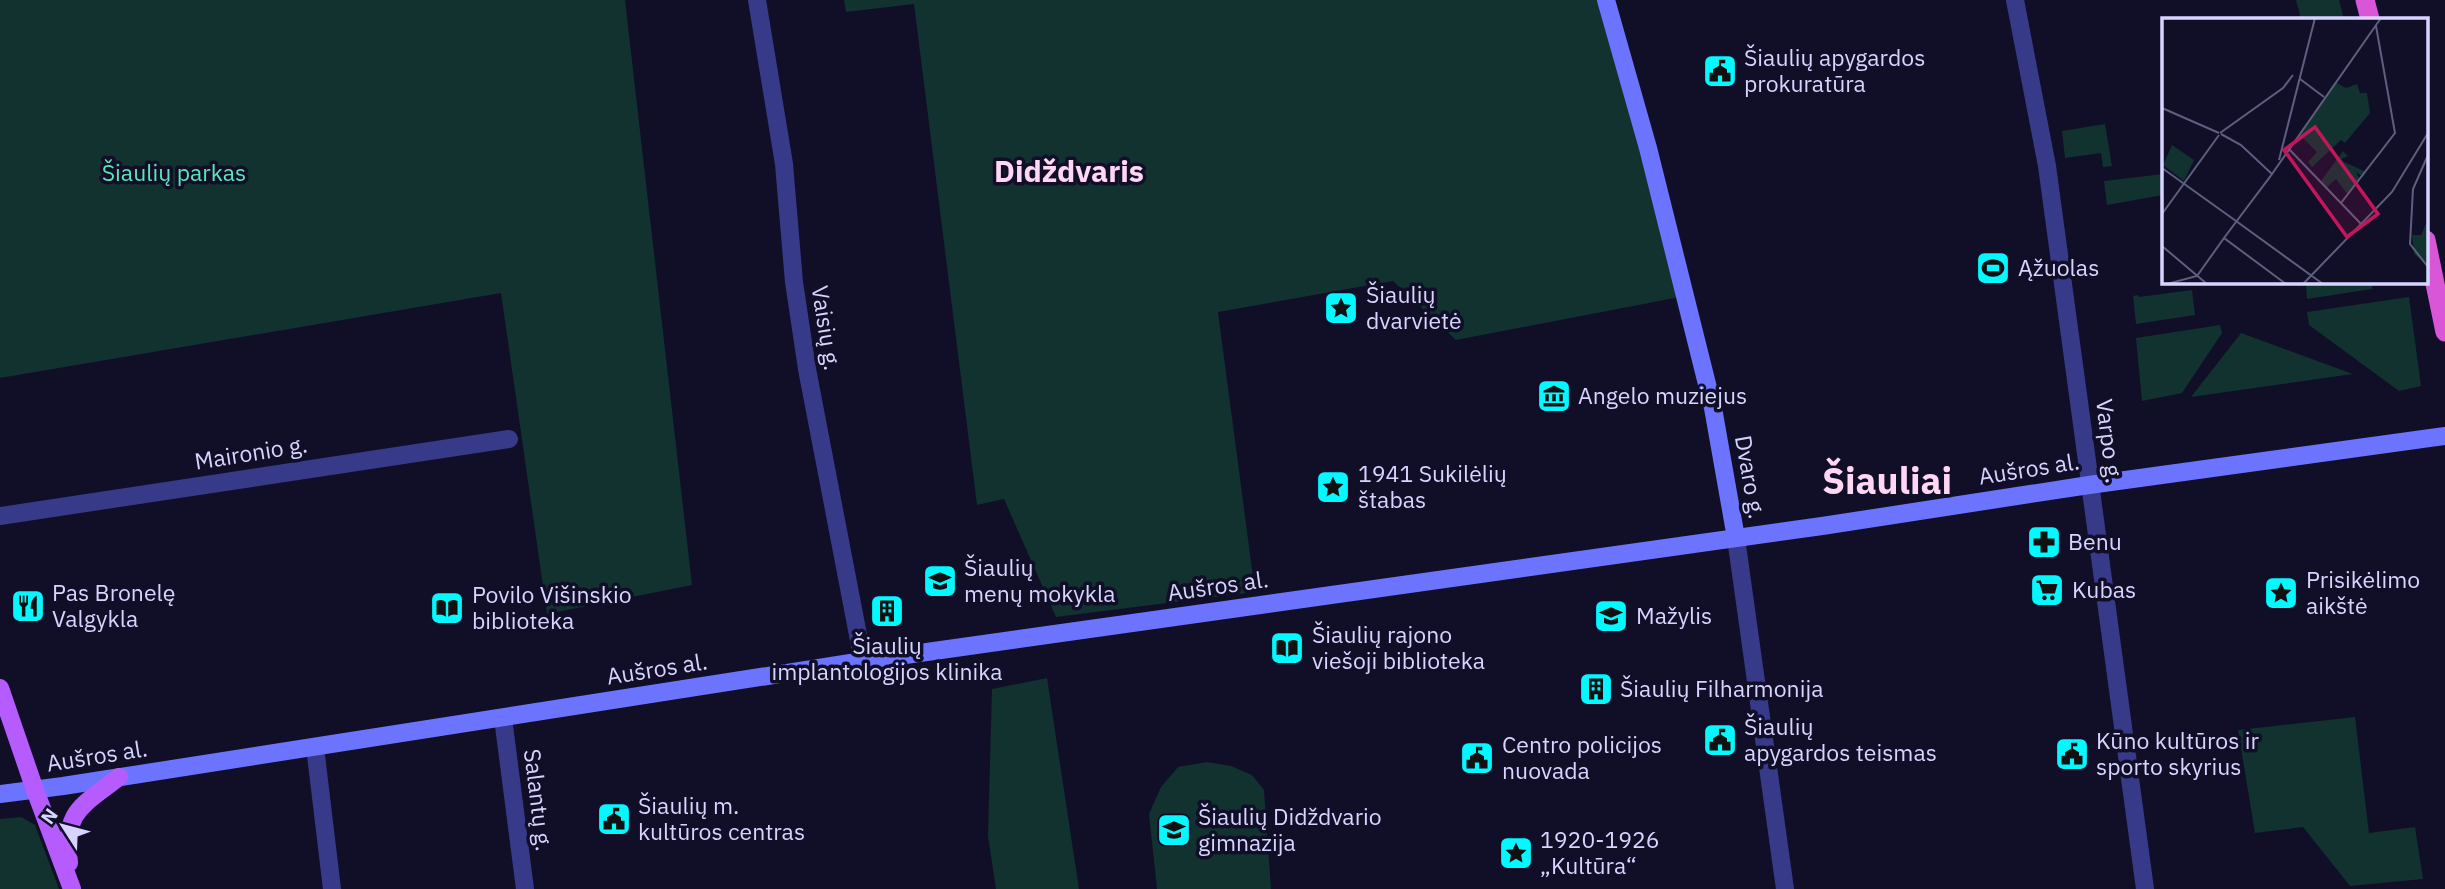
<svg xmlns="http://www.w3.org/2000/svg" width="2445" height="889" viewBox="0 0 2445 889" font-family="'IBM Plex Sans',sans-serif">
<style>
.green{fill:#11322f}
.lines{fill:none;stroke-linecap:round;stroke-linejoin:round}
.minor{stroke:#373a89;stroke-width:18}
.secondary{stroke:#6c74ff;stroke-width:18}
.primary{stroke:#b65cff;stroke-width:18}
.trunk{stroke:#da56d8;stroke-width:19}
.labels{text-anchor:middle;stroke-width:7;stroke-linejoin:round;paint-order:stroke}
.poi-label{font-size:23px;fill:#d7d5ff;stroke:#110e28;text-anchor:start}
.park-label{font-size:23px;fill:#5ae6b8;stroke:#110e28}
.street-label{font-size:23px;fill:#d7d5ff;stroke:#110e28}
.district-label{font-size:30px;font-weight:bold;fill:#ffd7f4;stroke:#110e28}
.town-label{font-size:37px;font-weight:bold;fill:#ffd7f4;stroke:#110e28}
.inset-road{fill:none;stroke:#605e7e;stroke-width:2}
.view{fill:#c2185b;fill-opacity:0.15;stroke:#c2185b;stroke-width:3.5}
.inset-edge{fill:none;stroke:#d7d5ff;stroke-width:3.5}
</style>
<rect width="100%" height="100%" fill="#110e28"/>
<!-- green -->
<path class="green" d="M0,0H625L692,585L547,614L501,293L0,378Z
M844,0H1606L1685,296L1456,340L1393,281L1218,312L1255,592L1056,617L1004,499L977,505L914,4L846,12Z
M2296,0H2339L2344,19H2301Z
M2105,124L2112,166L2103,167L2101,153L2065,158L2062,131Z
M2163,174V195L2107,205L2104,181Z
M2306,282H2372V289L2307,299Z
M2192,290L2195,315L2136,324L2133,296L2138,295L2139,297Z
M2409,297L2421,386L2399,391L2309,325L2307,312Z
M2220,325L2222,333L2182,393L2142,401L2136,338Z
M2241,333L2353,374L2191,397Z
M1047,678L1079,889H996L988,836L992,689Z
M2355,717L2369,833L2415,827L2423,879L2350,886L2303,827L2255,833L2238,730Z
M1207,762L1231,766L1252,775L1264,790L1271,889H1157L1149,814L1161,787L1178,767Z
M21,817L35,825L59,889H0V819Z"/>
<g class="lines">
<!-- minor -->
<path class="minor" d="M757,0L784,164L794,282L807,369L863,661
M2015,0L2047,166L2145,889
M0,516L509,439
M1736,538L1785,889
M503,718L525,889
M315,747L332,889"/>
<!-- secondary -->
<path class="secondary" d="M1606,0L1648,148L1713,408L1736,538
M0,794L63,786L863,661L1822,526L2089,485L2445,436"/>
<!-- primary -->
<path class="primary" d="M0,688L35,790L72,889
M69,863C64,810 81,807 119,777"/>
<!-- trunk -->
<path class="trunk" d="M2365,0L2370,19
M2426,240L2445,332"/>
</g>
<!-- icons -->
<defs>
<g id="civic-square" transform="scale(1.75)"><rect x="-9" y="-9" width="18" height="18" rx="4" fill="#01f9ff" stroke="#110e28"/><path d="M-.6-6.5H3V-4.5H.6V-3L4-1V1h2V6H-6V1h2V-1L-.6-3ZM-1.2 2.5V6h2.4V2.5Z" fill="#111"/></g>
<g id="stadium-square" transform="scale(1.75)"><rect x="-9" y="-9" width="18" height="18" rx="4" fill="#01f9ff" stroke="#110e28"/><path d="M0-5a6.5 5 0 1 0 0 10a6.5 5 0 1 0 0-10ZM-3.5-1.8h7v3.6h-7Z" fill="#111"/></g>
<g id="sight-square" transform="scale(1.75)"><rect x="-9" y="-9" width="18" height="18" rx="4" fill="#01f9ff" stroke="#110e28"/><path d="M0-6L1.8-2.2L6-1.7L2.9 1.2L3.7 5.4L0 3.3L-3.7 5.4L-2.9 1.2L-6-1.7L-1.8-2.2Z" fill="#111"/></g>
<g id="museum-square" transform="scale(1.75)"><rect x="-9" y="-9" width="18" height="18" rx="4" fill="#01f9ff" stroke="#110e28"/><path d="M0-6L6-3V-2H-6V-3ZM-5-1h2V3h-2ZM-1-1h2V3h-2ZM3-1h2V3H3ZM-6 4H6V6H-6Z" fill="#111"/></g>
<g id="pharmacy-square" transform="scale(1.75)"><rect x="-9" y="-9" width="18" height="18" rx="4" fill="#01f9ff" stroke="#110e28"/><path d="M-2-6h4v4h4v4h-4v4h-4v-4h-4v-4h4Z" fill="#111"/></g>
<g id="school-square" transform="scale(1.75)"><rect x="-9" y="-9" width="18" height="18" rx="4" fill="#01f9ff" stroke="#110e28"/><path d="M0-5L7-2L0 1L-7-2ZM-4 1L0 2.5L4 1V4Q0 6-4 4Z" fill="#111"/></g>
<g id="supermarket-square" transform="scale(1.75)"><rect x="-9" y="-9" width="18" height="18" rx="4" fill="#01f9ff" stroke="#110e28"/><path d="M-6-5.5h2.5l.6 2H6L4.5 2H-2.5L-4.4-4H-6ZM-1.5 3.2a1.3 1.3 0 1 0 .1 0ZM3 3.2a1.3 1.3 0 1 0 .1 0Z" fill="#111"/></g>
<g id="restaurant-square" transform="scale(1.75)"><rect x="-9" y="-9" width="18" height="18" rx="4" fill="#01f9ff" stroke="#110e28"/><path d="M-5-6h1v4h1v-4h1v4h1v-4h1v5L-1.5 .5V6h-2V.5L-5-1ZM5-6V6H3V1.5H1.5Q1.5-4 5-6Z" fill="#111"/></g>
<g id="library-square" transform="scale(1.75)"><rect x="-9" y="-9" width="18" height="18" rx="4" fill="#01f9ff" stroke="#110e28"/><path d="M-6-4Q-3-5.5-.7-3.5V5Q-3 3-6 4ZM6-4Q3-5.5 .7-3.5V5Q3 3 6 4Z" fill="#111"/></g>
<g id="building-square" transform="scale(1.75)"><rect x="-9" y="-9" width="18" height="18" rx="4" fill="#01f9ff" stroke="#110e28"/><path d="M-4-6H4V6H1V3H-1V6H-4ZM-2.5-4.3h1.7v1.8h-1.7ZM.8-4.3h1.7v1.8H.8ZM-2.5-1h1.7V.8h-1.7ZM.8-1h1.7V.8H.8Z" fill="#111"/></g>
</defs>
<g fill-rule="evenodd">
<use href="#civic-square" x="1720" y="71"/>
<use href="#stadium-square" x="1993" y="268"/>
<use href="#sight-square" x="1341" y="308"/>
<use href="#museum-square" x="1554" y="396"/>
<use href="#sight-square" x="1333" y="487"/>
<use href="#pharmacy-square" x="2044" y="542"/>
<use href="#school-square" x="940" y="581"/>
<use href="#supermarket-square" x="2047" y="590"/>
<use href="#sight-square" x="2281" y="593"/>
<use href="#restaurant-square" x="28" y="606"/>
<use href="#library-square" x="447" y="608"/>
<use href="#building-square" x="887" y="611"/>
<use href="#school-square" x="1611" y="616"/>
<use href="#library-square" x="1287" y="648"/>
<use href="#building-square" x="1596" y="689"/>
<use href="#civic-square" x="1720" y="740"/>
<use href="#civic-square" x="2072" y="754"/>
<use href="#civic-square" x="1477" y="758"/>
<use href="#civic-square" x="614" y="819"/>
<use href="#school-square" x="1174" y="830"/>
<use href="#sight-square" x="1516" y="853"/>
</g>
<g class="labels">
<!-- poi labels -->
<g class="poi-label">
<text x="1744" y="66">Šiaulių apygardos<tspan x="1744" dy="26">prokuratūra</tspan></text>
<text x="2018" y="276">Ąžuolas</text>
<text x="1366" y="303">Šiaulių<tspan x="1366" dy="26">dvarvietė</tspan></text>
<text x="1578" y="404">Angelo muziejus</text>
<text x="1358" y="482">1941 Sukilėlių<tspan x="1358" dy="26">štabas</tspan></text>
<text x="2068" y="550">Benu</text>
<text x="964" y="576">Šiaulių<tspan x="964" dy="26">menų mokykla</tspan></text>
<text x="2306" y="588">Prisikėlimo<tspan x="2306" dy="26">aikštė</tspan></text>
<text x="2072" y="598">Kubas</text>
<text x="52" y="601">Pas Bronelę<tspan x="52" dy="26">Valgykla</tspan></text>
<text x="472" y="603">Povilo Višinskio<tspan x="472" dy="26">biblioteka</tspan></text>
<text x="1636" y="624">Mažylis</text>
<text x="1312" y="643">Šiaulių rajono<tspan x="1312" dy="26">viešoji biblioteka</tspan></text>
<text x="887" y="654" text-anchor="middle">Šiaulių<tspan x="887" dy="26">implantologijos klinika</tspan></text>
<text x="1620" y="697">Šiaulių Filharmonija</text>
<text x="1744" y="735">Šiaulių<tspan x="1744" dy="26">apygardos teismas</tspan></text>
<text x="2096" y="749">Kūno kultūros ir<tspan x="2096" dy="26">sporto skyrius</tspan></text>
<text x="1502" y="753">Centro policijos<tspan x="1502" dy="26">nuovada</tspan></text>
<text x="638" y="814">Šiaulių m.<tspan x="638" dy="26">kultūros centras</tspan></text>
<text x="1198" y="825">Šiaulių Didždvario<tspan x="1198" dy="26">gimnazija</tspan></text>
<text x="1540" y="848">1920-1926<tspan x="1540" dy="26">„Kultūra“</tspan></text>
</g>
<!-- park labels -->
<g class="park-label">
<text x="174" y="181">Šiaulių parkas</text>
</g>
<!-- street labels -->
<g class="street-label">
<text transform="translate(826 328) rotate(81)" y="8">Vaisių g.</text>
<text transform="translate(2109 441) rotate(83)" y="8">Varpo g.</text>
<text transform="translate(251 453) rotate(-9)" y="8">Maironio g.</text>
<text transform="translate(2029 469) rotate(-9)" y="8">Aušros al.</text>
<text transform="translate(1750 477) rotate(80)" y="8">Dvaro g.</text>
<text transform="translate(1218 586) rotate(-8)" y="8">Aušros al.</text>
<text transform="translate(657 669) rotate(-9)" y="8">Aušros al.</text>
<text transform="translate(97 756) rotate(-9)" y="8">Aušros al.</text>
<text transform="translate(538 800) rotate(83)" y="8">Salantų g.</text>
</g>
<!-- district labels -->
<g class="district-label">
<text x="1069" y="182">Didždvaris</text>
</g>
<!-- town labels -->
<g class="town-label">
<text x="1887" y="494">Šiauliai</text>
</g>
</g>
<!-- overview -->
<g transform="translate(2162 18)">
<rect width="266" height="266" fill="#110e28"/>
<path d="M173,64L184,70L195,66L198,75H205L208,95L183,125L179,122L150,149L146,144L155,134L137,116ZM10,127L32,142L22,163L1,147ZM181,133L186,138L179,141L182,144L204,154L201,159L194,154L198,162L186,177L174,161L165,169L159,163ZM266,201V247L252,236L250,217H259Z" fill="#11322f"/>
<path class="inset-road" d="M138,61L162,79M0,90L57,115M58,115L121,70L131,57M59,116L79,127L110,156L62,220L124,266M125,129L201,208M266,137L251,171L248,226L266,249M117,142L153,0M0,150L74,203M110,156L219,0M179,185L233,115L214,8M0,196L57,117M74,203L161,266M0,228L45,266M5,266L35,258L62,220M141,266L230,174L266,115"/>
<path class="view" d="M153,109L216,196L185,219L122,132Z"/>
<rect width="266" height="266" class="inset-edge"/>
</g>
<!-- north arrow -->
<g transform="translate(63 826) rotate(306)" stroke="#110e28" stroke-width="5" paint-order="stroke">
<path d="M0-5L12 26L0 18L-12 26Z" fill="#d7d5ff"/>
<text y="-10" font-size="19" font-weight="bold" text-anchor="middle" fill="#d7d5ff">N</text>
</g>
</svg>
